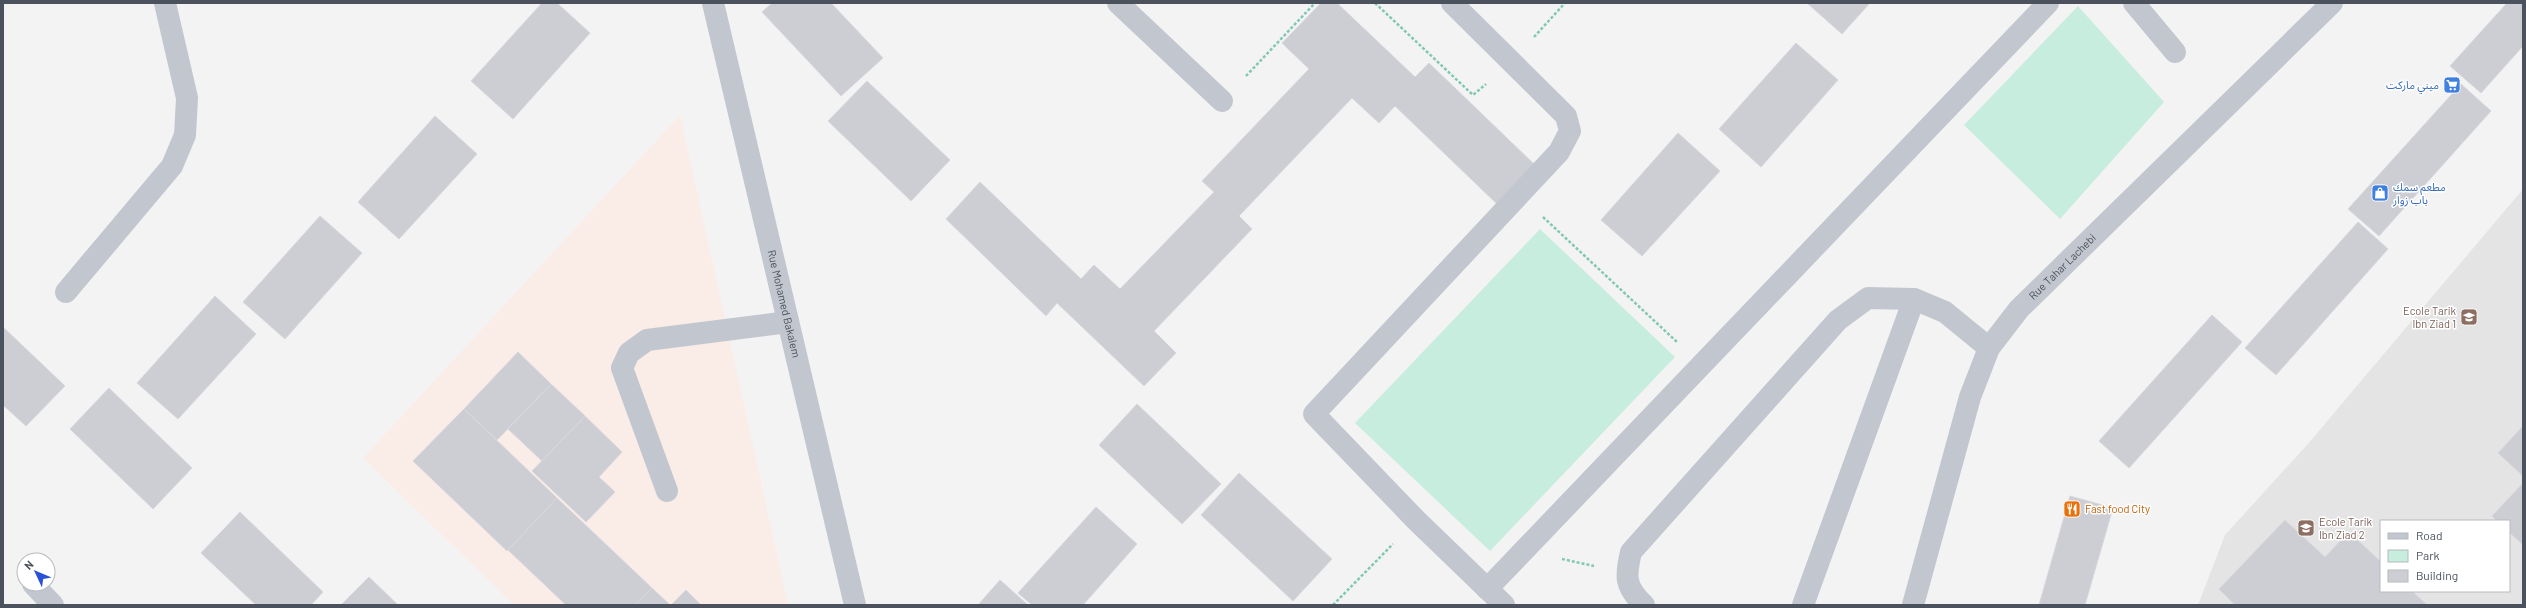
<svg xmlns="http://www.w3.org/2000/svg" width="2526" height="608" viewBox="0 0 2526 608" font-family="Barlow,'Noto Sans Arabic',sans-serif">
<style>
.education{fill:#e5e4e4;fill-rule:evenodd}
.medical{fill:#faece7}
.green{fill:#c6eddd}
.building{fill:#cdced4;stroke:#d7d7dd}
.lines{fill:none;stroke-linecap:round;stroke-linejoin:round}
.path{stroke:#80c8b4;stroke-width:2.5;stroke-dasharray:3 2;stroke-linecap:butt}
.minor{stroke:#c2c7cf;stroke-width:22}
.labels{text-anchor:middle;stroke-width:3;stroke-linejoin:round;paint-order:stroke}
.shop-label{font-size:11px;fill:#366cbe;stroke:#fff;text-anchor:end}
.street-label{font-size:11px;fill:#4b525e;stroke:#fff}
.education-label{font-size:11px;fill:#785e54;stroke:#fff;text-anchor:end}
.food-label{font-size:11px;fill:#c56008;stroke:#fff;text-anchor:start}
</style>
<rect width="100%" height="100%" fill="#f4f3f3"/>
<!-- education -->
<path class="education" d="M2523,189V605H2198L2225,535L2307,445ZM2381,521H2509V591H2381Z"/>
<!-- medical -->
<path class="medical" d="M680,115L788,605H514L363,458Z"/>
<!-- green -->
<path class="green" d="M2078,6L2164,102L2060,219L1964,125Z
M1540,229L1675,357L1490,551L1355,423Z"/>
<!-- building -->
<path class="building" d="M542,3H557L590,33L513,119L471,81Z
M772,3H831L883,58L841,96L762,12Z
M1321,3H1337L1415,77L1429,63L1535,165L1498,205L1395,106L1379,123L1352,98L1239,216L1252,229L1154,331L1176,353L1144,386L1057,303L1046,316L946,219L980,182L1081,279L1094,265L1120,289L1214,192L1202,181L1309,69L1282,43Z
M1807,3H1870L1842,34Z
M2507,3H2523V46L2481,93L2450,66Z
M1796,43L1838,80L1761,167L1719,129Z
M867,81L950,160L911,201L828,121Z
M2461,84L2491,111L2379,236L2348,209Z
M435,116L477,154L399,239L358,202Z
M1678,133L1720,171L1642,256L1601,220Z
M320,216L362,253L285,339L243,302Z
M2358,222L2388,249L2276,375L2245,348Z
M215,296L256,334L178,419L137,383Z
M2212,315L2242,342L2129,468L2099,441Z
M3,327L65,386L26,426L3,405Z
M518,352L551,384L497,440L464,409Z
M551,384L585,416L542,461L508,429Z
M109,388L192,468L153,509L70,429Z
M1137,404L1221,484L1182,524L1099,445Z
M464,409L557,498L507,551L413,461Z
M585,416L622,452L599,477L615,492L586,522L532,471Z
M2523,426V476L2498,453Z
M1239,473L1332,559L1293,601L1201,515Z
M2523,483V545L2509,532V521H2497L2492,516Z
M2070,496L2113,508L2085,605H2039Z
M557,498L652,588L635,605H566L508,550Z
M1096,507L1137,544L1083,605H1032L1018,593Z
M240,512L323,592L311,605H256L201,553Z
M2285,520L2325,557L2349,532L2381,562V591H2412L2427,605H2235L2219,589Z
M369,577L398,605H341Z
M1000,580L1028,605H978Z
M652,588L670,605H635Z
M686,590L701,605H671Z"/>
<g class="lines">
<!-- path -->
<path class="path" d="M1375,3L1473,95L1486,84
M1534,37L1565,3
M1246,76L1315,3
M1543,217L1677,342
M1562,559L1594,566
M1333,605L1393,544"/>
<!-- minor -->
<g class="minor">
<path id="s1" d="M713,3L855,605"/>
<path d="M1118,3L1222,101"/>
<path d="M1452,3L1566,116L1570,131L1559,152L1314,414L1416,520L1504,605"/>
<path d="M2134,3L2175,52"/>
<path d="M66,292L172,166L185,135L187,98L165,3"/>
<path d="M667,491L622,368L629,353L647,340L788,322"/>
<path d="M33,584L53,605"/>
<path d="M1487,589L2048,3"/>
<path d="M1644,605C1625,587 1625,577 1631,552L1838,320L1868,298L1914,299L1945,312L1989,348"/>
<path d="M1803,605L1914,299"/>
<path id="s2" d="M1913,605L1970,397L1989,348L2019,309L2332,3"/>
</g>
</g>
<!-- icons -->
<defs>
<g id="supermarket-square" transform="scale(0.9)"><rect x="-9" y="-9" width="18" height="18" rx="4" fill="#3f7fe0" stroke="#fff"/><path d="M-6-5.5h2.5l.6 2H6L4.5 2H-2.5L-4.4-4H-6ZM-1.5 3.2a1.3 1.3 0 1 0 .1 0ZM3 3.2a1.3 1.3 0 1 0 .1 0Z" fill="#fff"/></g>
<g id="shop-square" transform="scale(0.9)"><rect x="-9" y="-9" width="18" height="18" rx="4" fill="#3f7fe0" stroke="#fff"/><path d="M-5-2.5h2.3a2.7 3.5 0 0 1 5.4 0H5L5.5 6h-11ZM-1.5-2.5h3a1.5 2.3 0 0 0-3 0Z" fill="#fff"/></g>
<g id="school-square" transform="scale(0.9)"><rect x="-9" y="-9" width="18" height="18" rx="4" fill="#8d6e63" stroke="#fff"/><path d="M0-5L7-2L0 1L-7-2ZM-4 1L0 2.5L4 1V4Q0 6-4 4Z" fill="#fff"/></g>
<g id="restaurant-square" transform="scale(0.9)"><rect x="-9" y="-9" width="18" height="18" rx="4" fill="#e8710a" stroke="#fff"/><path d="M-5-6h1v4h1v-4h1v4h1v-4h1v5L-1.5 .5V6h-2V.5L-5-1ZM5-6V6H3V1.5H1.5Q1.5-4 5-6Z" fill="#fff"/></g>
</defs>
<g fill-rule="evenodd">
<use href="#supermarket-square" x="2452" y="85"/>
<use href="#shop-square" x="2380" y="193"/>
<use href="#school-square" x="2469" y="317"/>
<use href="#restaurant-square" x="2072" y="509"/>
<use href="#school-square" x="2306" y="528"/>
</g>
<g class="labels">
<!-- shop labels -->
<g class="shop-label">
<text x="2439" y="89">ميني ماركت</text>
<text x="2393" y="191" text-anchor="start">مطعم سمك<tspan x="2393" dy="13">باب زوار</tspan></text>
</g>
<!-- street labels -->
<g class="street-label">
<text dy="4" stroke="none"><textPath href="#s2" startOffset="378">Rue Tahar Lachebi</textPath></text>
<text dy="4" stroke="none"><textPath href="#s1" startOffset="309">Rue Mohamed Bakalem</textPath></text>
</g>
<!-- education labels -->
<g class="education-label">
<text x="2456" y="315">Ecole Tarik<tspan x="2456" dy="13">Ibn Ziad 1</tspan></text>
<text x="2319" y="526" text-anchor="start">Ecole Tarik<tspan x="2319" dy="13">Ibn Ziad 2</tspan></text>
</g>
<!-- food labels -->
<g class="food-label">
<text x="2085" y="513">Fast food City</text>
</g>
</g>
<!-- border -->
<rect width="2526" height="608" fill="none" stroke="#4b525e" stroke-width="8"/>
<!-- legend -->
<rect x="2380" y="520" width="130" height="72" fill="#ffffff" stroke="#b7babf"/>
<rect x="2388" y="533" width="20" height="6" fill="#c2c7cf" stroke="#b7babf"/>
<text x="2416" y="540" font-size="12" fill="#4b525e">Road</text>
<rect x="2388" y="550" width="20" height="12" fill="#c6eddd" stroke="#b7babf"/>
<text x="2416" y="560" font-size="12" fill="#4b525e">Park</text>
<rect x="2388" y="570" width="20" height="12" fill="#cdced4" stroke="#b7babf"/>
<text x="2416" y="580" font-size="12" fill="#4b525e">Building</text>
<!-- north arrow -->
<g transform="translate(36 572) rotate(314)"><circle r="19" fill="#ffffff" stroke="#b7babf"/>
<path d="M0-3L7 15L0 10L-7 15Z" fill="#2a52d7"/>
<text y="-6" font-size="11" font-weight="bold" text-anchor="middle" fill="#4b525e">N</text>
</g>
</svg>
